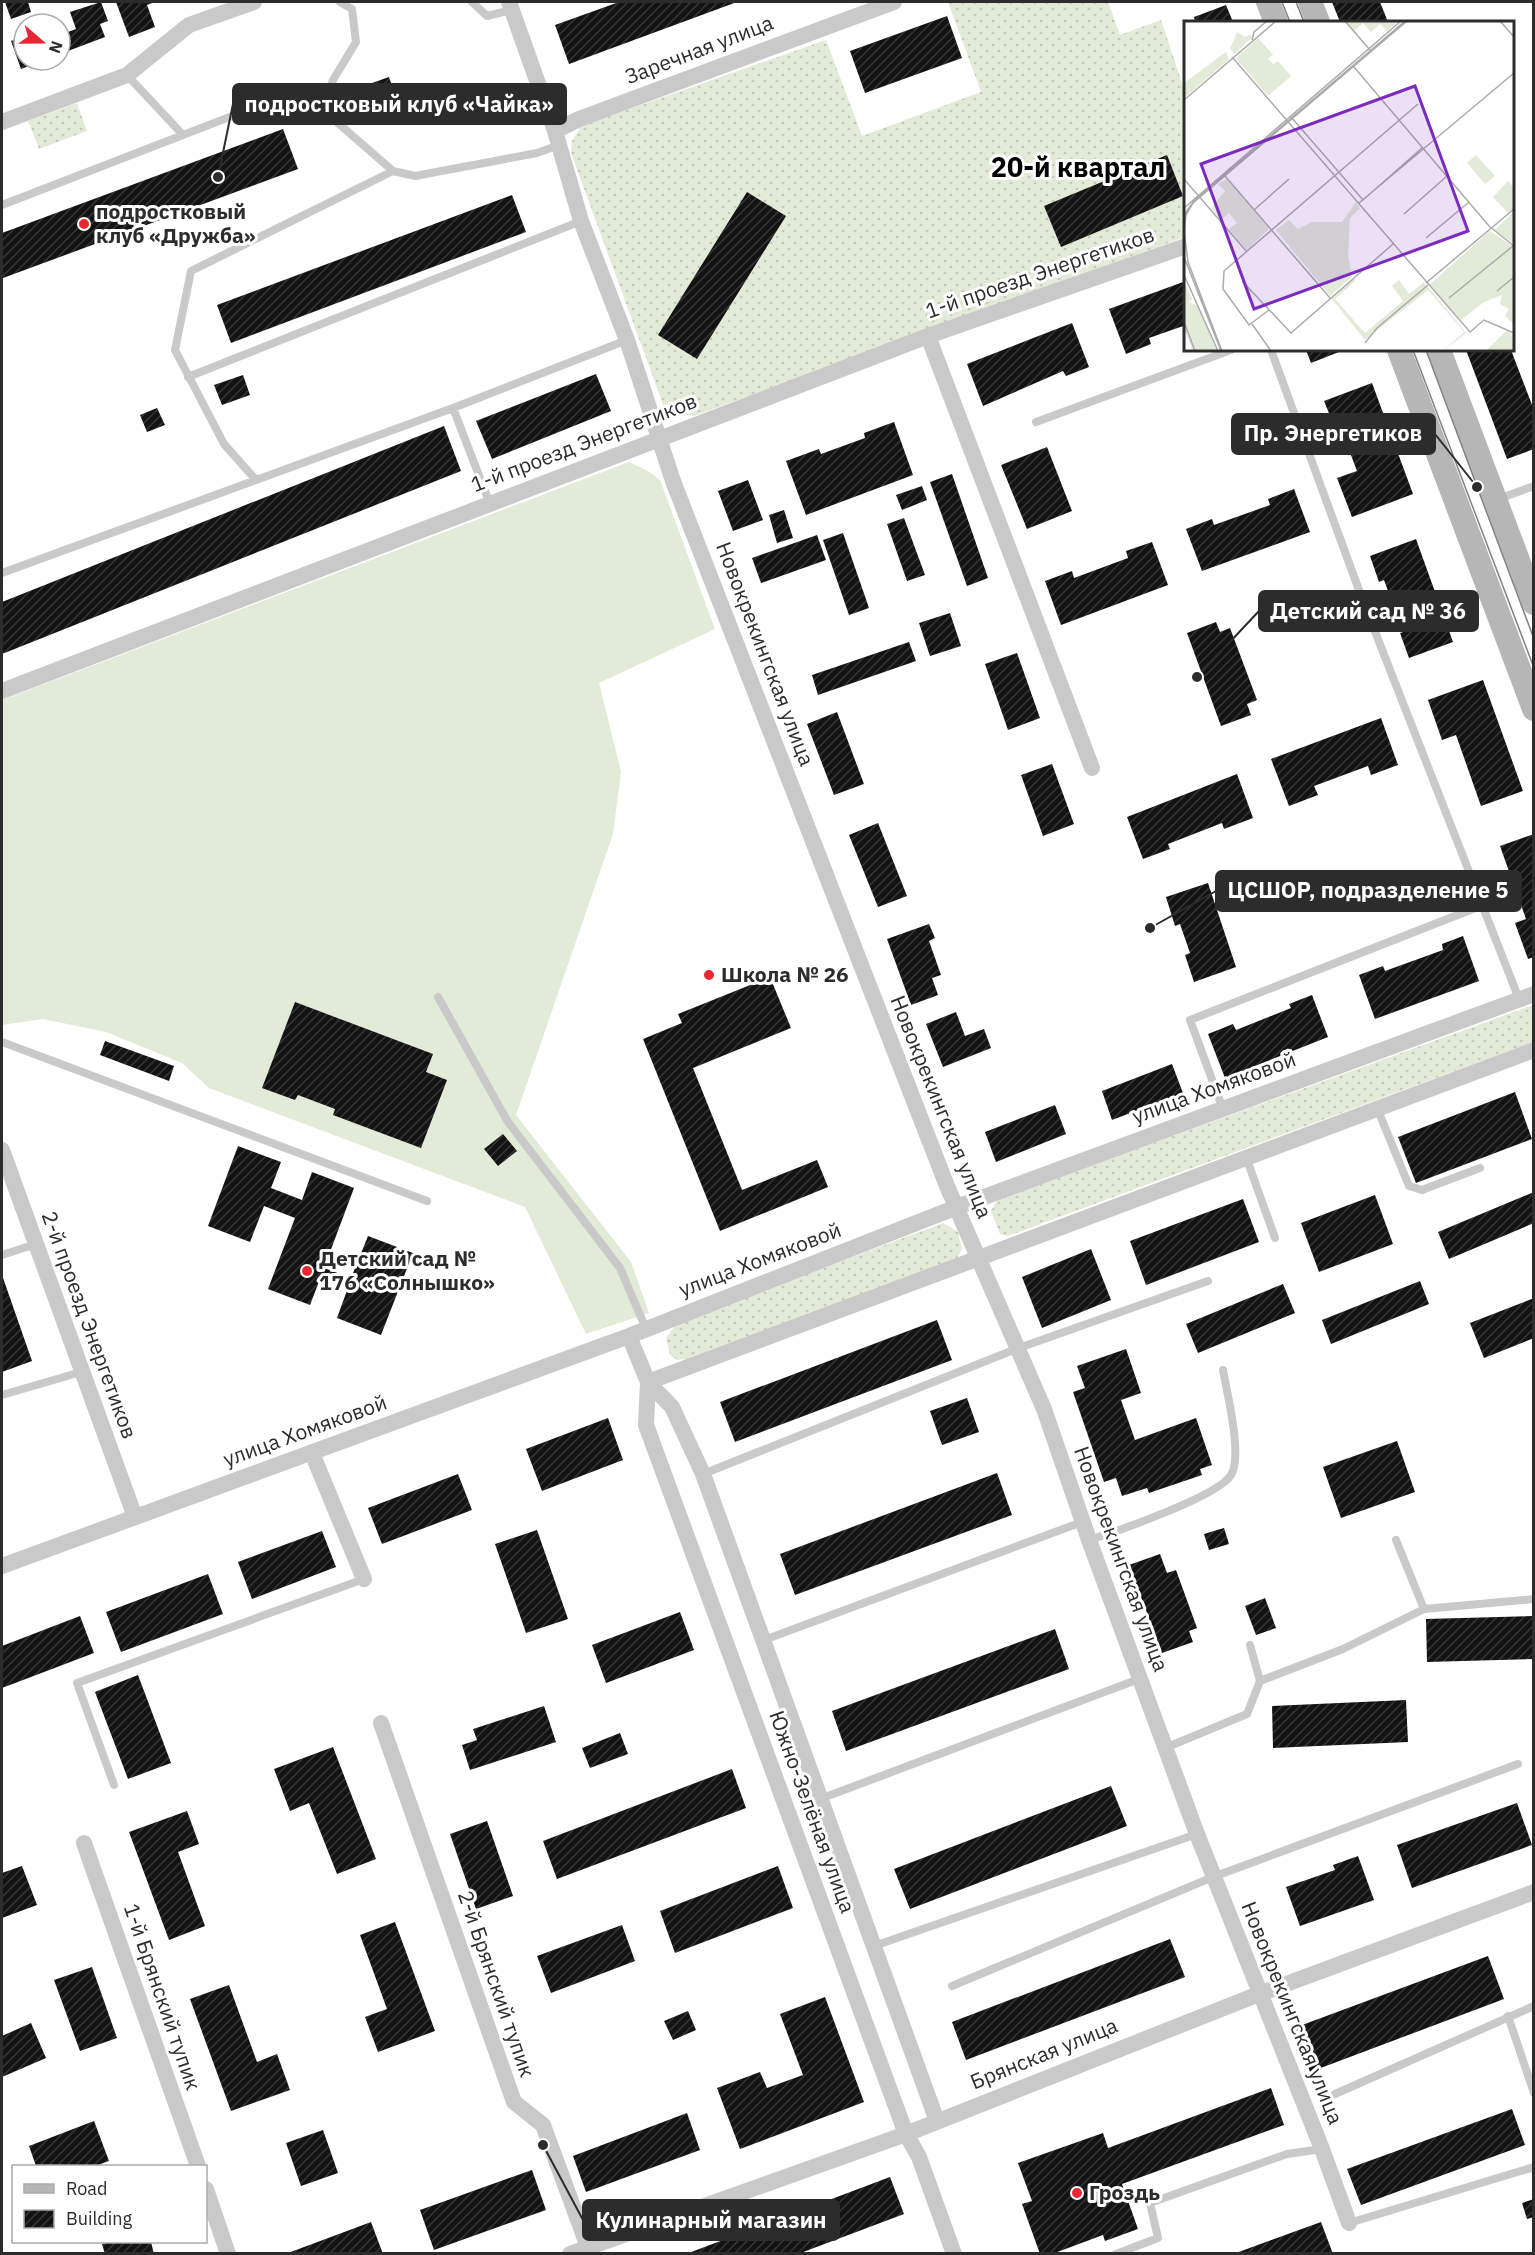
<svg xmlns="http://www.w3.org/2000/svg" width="1535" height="2255" viewBox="0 0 1535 2255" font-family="'IBM Plex Sans',sans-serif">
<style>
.grass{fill:url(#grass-dots)}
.garden{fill:#e2ead8}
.building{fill:url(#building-hatch)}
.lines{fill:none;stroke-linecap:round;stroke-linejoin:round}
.service{stroke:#c9c9c9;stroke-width:8}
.minor{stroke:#c9c9c9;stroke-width:16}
.secondary{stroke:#b6b6b6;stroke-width:24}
.tram{stroke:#818181;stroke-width:1.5}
.poi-dot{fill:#e92732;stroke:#fff;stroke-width:2}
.labels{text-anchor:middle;stroke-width:6;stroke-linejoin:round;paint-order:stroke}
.street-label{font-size:21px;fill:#2c2c2c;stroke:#fff}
.poi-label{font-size:21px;font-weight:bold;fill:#2c2c2c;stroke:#fff;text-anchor:start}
.district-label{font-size:27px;font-weight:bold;fill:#000;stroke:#fff}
.inset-road{fill:none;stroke:#ababab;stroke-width:1.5}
.view{fill:#7b2cbf;fill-opacity:0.15;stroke:#7b2cbf;stroke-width:3}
.inset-edge{fill:none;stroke:#2c2c2c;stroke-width:3}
.leader{fill:none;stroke:#2c2c2c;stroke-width:2}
.callout-dot{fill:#2c2c2c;stroke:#fff;stroke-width:2}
.callout{fill:#2c2c2c;stroke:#2c2c2c;stroke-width:2}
.callout-label{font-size:22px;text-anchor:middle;font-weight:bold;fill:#fff}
</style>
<defs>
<pattern id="grass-dots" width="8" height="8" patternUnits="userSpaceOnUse" patternTransform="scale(1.5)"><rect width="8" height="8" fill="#e2ead8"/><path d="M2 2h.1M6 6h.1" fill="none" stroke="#c2c9ba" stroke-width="1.8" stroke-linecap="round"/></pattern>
<pattern id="building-hatch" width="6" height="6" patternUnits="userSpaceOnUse" patternTransform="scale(1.5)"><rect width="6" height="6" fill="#131313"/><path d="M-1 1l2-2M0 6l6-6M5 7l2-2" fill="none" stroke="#363636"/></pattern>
</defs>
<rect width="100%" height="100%" fill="#fff"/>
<!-- grass -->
<path class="grass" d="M948,2H1108L1120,35L1161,20L1185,92V237L694,416L676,413L664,407L571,153L572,141L581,126L826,40L862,136L981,92Z
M77,103L87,131L39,149L28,121Z
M1533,1005V1042L1008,1236L1000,1234L991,1211L997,1200Z
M943,1223L958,1232L962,1249L956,1260L686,1359L677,1360L670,1355L666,1338L677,1323Z"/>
<!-- garden -->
<path class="garden" d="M629,462L648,471L660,480L715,629L599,683L621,772L613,834L516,1115L631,1262L649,1313L586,1334L525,1207L209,1088L182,1063L106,1032L43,1019L2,1025V700Z"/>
<!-- building -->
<path class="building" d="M5,2H28L31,12L11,19Z
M101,2L108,21L100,24L105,37L60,54V35L76,29L70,12Z
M116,2H155L147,5L155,27L129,37Z
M619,2H737L569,64L555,25Z
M1332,2H1380L1388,22H1340Z
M1226,5L1233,22H1195L1194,17Z
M947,16L962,58L865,93L850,51Z
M24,36V60H45L21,69L11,41Z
M389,77L396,98L380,103L372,83Z
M283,129L298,169L3,278L2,233Z
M1167,155L1183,196L1061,247L1044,206Z
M747,192L786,216L697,359L658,335Z
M512,195L526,232L231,343L217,305Z
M1186,281V325L1149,338L1151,344L1126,354L1109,309Z
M1072,323L1089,367L1066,376L1063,371L983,406L967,364Z
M1306,350H1344L1311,363Z
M1466,350H1511L1534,410V449L1507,459Z
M596,374L611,411L492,459L476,421Z
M243,375L250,395L222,405L214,385Z
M1372,383L1413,494L1352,517L1337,478L1357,471L1340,426L1335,428L1324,401Z
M157,408L165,425L147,432L140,415Z
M894,422L913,475L806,515L786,461L819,449L821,454L865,438L864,433Z
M444,426L461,471L2,654V602Z
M1047,447L1072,511L1027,529L1001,465Z
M952,474L988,578L967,586L930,482Z
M748,480L763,520L733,531L718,491Z
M922,486L927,500L902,510L896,495Z
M1294,489L1310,532L1202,571L1186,529L1212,519L1214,525L1270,505L1268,499Z
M784,510L793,538L777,543L769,515Z
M904,518L925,575L907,581L887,524Z
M843,533L869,608L849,615L823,540Z
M817,535L826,560L761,583L752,558Z
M1416,539L1453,642L1409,658L1400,633L1403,632L1384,580L1379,582L1370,556Z
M1152,542L1168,585L1061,625L1045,581L1072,571L1074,578L1128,558L1126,551Z
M950,613L961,646L930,656L919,623Z
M1216,622L1220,632L1230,628L1257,700L1247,704L1251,715L1221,726L1187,633Z
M909,642L916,661L818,695L812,675Z
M1017,653L1040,718L1008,730L985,664Z
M1483,680L1523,791L1481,806L1456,735L1442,740L1428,700Z
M837,712L864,784L834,795L807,724Z
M1381,718L1398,765L1371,775L1368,766L1314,786L1318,795L1289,806L1271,759Z
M1052,764L1074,824L1043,836L1021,775Z
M1237,774L1253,818L1224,829L1222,823L1168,844L1170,849L1143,859L1127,817Z
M878,823L907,896L878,907L849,835Z
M1534,834V957L1528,959L1515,923L1526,919L1500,846Z
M1208,883L1236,967L1194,982L1185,955L1190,953L1180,924L1175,926L1166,897Z
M929,924L935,938L929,941L941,975L932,978L938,995L911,1005L887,939Z
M1463,936L1479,981L1375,1019L1359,975L1383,966L1385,971L1443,950L1442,944Z
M770,977L791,1028L693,1068L742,1190L817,1160L828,1187L720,1231L643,1039L682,1023L678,1014Z
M1312,995L1328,1037L1225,1078L1208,1034L1233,1024L1236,1030L1291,1008L1289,1004Z
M295,1002L433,1054L426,1072L447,1080L421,1148L333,1115L335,1109L298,1095L295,1100L262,1088Z
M956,1012L965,1036L984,1029L991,1048L943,1067L926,1024Z
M105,1041L174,1066L169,1081L100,1055Z
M1172,1064L1183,1093L1112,1120L1102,1091Z
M1515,1092L1532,1139L1416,1183L1398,1137Z
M1055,1105L1066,1134L996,1162L985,1132Z
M503,1134L517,1151L498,1166L484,1149Z
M238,1146L281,1162L271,1188L302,1200L312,1172L354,1188L324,1268L351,1278L368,1236L413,1253L381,1335L337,1318L349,1285L322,1274L310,1305L268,1289L295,1218L264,1206L250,1242L208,1226Z
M1534,1192V1223L1449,1259L1438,1232Z
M1375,1195L1393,1244L1319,1272L1301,1223Z
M1243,1199L1259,1242L1146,1285L1130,1241Z
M1091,1249L1111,1300L1042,1328L1022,1277Z
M2,1275L32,1361L2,1372Z
M1420,1281L1429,1304L1331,1344L1322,1320Z
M1283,1284L1295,1313L1198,1353L1186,1324Z
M1534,1298V1338L1484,1358L1470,1323Z
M937,1320L952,1360L735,1442L720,1402Z
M1126,1349L1141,1393L1121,1400L1135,1440L1196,1418L1212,1465L1200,1469L1202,1475L1149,1493L1147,1488L1122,1496L1116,1478L1104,1482L1073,1392L1085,1388L1077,1366Z
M967,1398L979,1432L942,1445L930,1411Z
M608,1418L623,1460L542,1491L526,1449Z
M1397,1441L1415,1492L1341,1518L1323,1467Z
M997,1473L1012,1515L795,1595L780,1554Z
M458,1474L472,1510L382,1544L368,1508Z
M1224,1528L1229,1544L1209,1550L1204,1534Z
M537,1530L568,1619L526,1633L495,1544Z
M322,1531L336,1567L252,1599L238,1562Z
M1160,1554L1167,1573L1176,1570L1197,1628L1189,1631L1193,1642L1162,1653L1129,1565Z
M208,1574L223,1614L121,1652L106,1612Z
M1265,1598L1276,1628L1256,1635L1245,1606Z
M680,1612L694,1650L606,1683L592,1645Z
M80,1616L94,1653L2,1688V1646Z
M1534,1616V1659L1427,1662L1426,1619Z
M1055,1629L1069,1669L846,1751L832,1711Z
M138,1675L171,1763L128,1779L95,1692Z
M1406,1700L1408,1742L1273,1748L1272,1706Z
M544,1706L556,1742L470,1770L462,1745L477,1740L473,1729Z
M620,1733L628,1754L590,1768L582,1748Z
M333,1747L376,1859L337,1874L309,1803L290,1811L274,1769Z
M732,1769L746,1808L557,1879L543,1841Z
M1111,1786L1127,1826L910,1909L894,1869Z
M1517,1803L1532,1845L1412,1888L1397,1845Z
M187,1811L199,1844L178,1852L205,1926L169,1940L129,1832Z
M487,1821L513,1896L476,1909L450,1834Z
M1358,1856L1374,1900L1300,1926L1286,1887L1335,1870L1333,1865Z
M22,1866L37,1905L2,1918V1873Z
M778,1866L793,1908L675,1953L660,1911Z
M395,1922L435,2031L378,2052L365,2017L387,2009L360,1935Z
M622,1925L635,1961L551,1993L537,1956Z
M1170,1939L1185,1977L966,2060L952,2022Z
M1488,1956L1504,1999L1310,2072L1294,2028Z
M92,1967L117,2038L80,2051L54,1980Z
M229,1985L257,2062L277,2054L290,2090L231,2111L190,1999Z
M825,1997L864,2102L740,2149L717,2088L760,2072L767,2088L803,2075L780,2014Z
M688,2011L696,2030L673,2040L664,2021Z
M31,2023L46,2058L2,2077V2036Z
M1271,2088L1284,2125L1122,2184L1138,2229L1105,2241L1103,2235L1052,2254H1040L1022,2204L1032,2201L1018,2163L1103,2133L1108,2148Z
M1512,2109L1525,2145L1361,2205L1347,2169Z
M687,2113L700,2150L586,2192L573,2156Z
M94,2121L109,2161L95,2166H36L29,2146Z
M323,2130L338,2173L301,2186L286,2143Z
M532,2170L546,2210L434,2250L420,2210Z
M890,2177L904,2214L798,2254H686Z
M1534,2199V2217L1527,2219L1522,2203Z
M371,2222L383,2254H288V2253Z
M1321,2222L1333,2254H1236V2253Z
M109,2242H151L154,2254H105L102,2244Z"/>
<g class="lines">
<!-- service -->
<path class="service" d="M472,2L487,16L512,10
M127,75L183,135
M323,110L333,80L356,42L352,9L340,2
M2,205L281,97L323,110L393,171L415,176L537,153L559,145
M1271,350L1363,601L1519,999
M188,377L581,221
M453,408L490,504
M1036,422L1231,350
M256,480L224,444L175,350L191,271L393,171
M1498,499L1534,486
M2,573L453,408L627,340
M438,997L508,1122L620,1268L646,1329
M2,1042L427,1201
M1377,1108L1409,1186L1422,1190L1480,1168
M1223,1109L1190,1020L1483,905
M1246,1157L1275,1238
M2,1255L36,1244
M2,1395L81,1372
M703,1474L1016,1349L1208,1281
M1089,1540C1115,1532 1219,1496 1231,1475C1243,1456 1227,1393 1223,1370
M1396,1540L1424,1609
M764,1640L1082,1522
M1250,1645L1260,1681
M1165,1748L1247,1714L1260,1681L1343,1649L1424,1609L1534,1599
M114,1785L77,1683L364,1579
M820,1799L1139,1679
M874,1946L1197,1834
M952,1986L1213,1877L1518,1764
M1508,2016L1534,2093
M1335,2094L1534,2006
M1349,2223L1534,2167
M1116,2254L1158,2238L1150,2203L1287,2154L1322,2149"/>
<!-- minor -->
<path class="minor" d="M509,2L555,131L581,221L627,340L673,481L947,1186L1044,1409L1089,1540L1197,1834L1322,2149L1349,2223
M2,122L127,75L189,25L254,2
M555,131L579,119L894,2
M928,336L1092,768
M2,691L928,336L1186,246
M2,1150L135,1517
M629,1336L648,1382L646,1425L906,2134L919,2157L954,2254
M312,1453L364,1579
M2,1566L629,1336L957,1207L1534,994
M381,1723L514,2102L543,2125L588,2247
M84,1843L198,2166
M937,2121L703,1474L672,1407L648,1382L1534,1050
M206,2189L228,2254
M570,2254L906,2134L1259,1994L1534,1892"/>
<!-- secondary -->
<path class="secondary" d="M1268,2L1276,22
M1310,2L1318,22
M1399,350L1534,709
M1439,350L1534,603"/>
<!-- tram -->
<path class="tram" d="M1282,2L1290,22
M1296,2L1304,22
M1413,350L1534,668
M1426,350L1534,639"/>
</g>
<!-- markers -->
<g class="poi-dot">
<circle cx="84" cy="224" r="6"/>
<circle cx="709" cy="975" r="6"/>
<circle cx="307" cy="1271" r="6"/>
<circle cx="1077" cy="2193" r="6"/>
</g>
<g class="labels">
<!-- street labels -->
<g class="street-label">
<text transform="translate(699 50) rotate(-21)" y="7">Заречная улица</text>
<text transform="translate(1040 273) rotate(-19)" y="7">1-й проезд Энергетиков</text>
<text transform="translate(584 443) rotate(-21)" y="7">1-й проезд Энергетиков</text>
<text transform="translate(765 654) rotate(69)" y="7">Новокрекингская улица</text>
<text transform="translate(1214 1088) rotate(-20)" y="7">улица Хомяковой</text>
<text transform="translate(941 1107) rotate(68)" y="7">Новокрекингская улица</text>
<text transform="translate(760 1260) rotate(-21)" y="7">улица Хомяковой</text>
<text transform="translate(89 1325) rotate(70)" y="7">2-й проезд Энергетиков</text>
<text transform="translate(305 1431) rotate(-20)" y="7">улица Хомяковой</text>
<text transform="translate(1121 1559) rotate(70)" y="7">Новокрекингская улица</text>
<text transform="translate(812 1812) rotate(70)" y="7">Южно-Зелёная улица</text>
<text transform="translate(496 1984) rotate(71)" y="7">2-й Брянский тупик</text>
<text transform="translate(162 1997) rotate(71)" y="7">1-й Брянский тупик</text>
<text transform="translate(1292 2013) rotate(68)" y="7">Новокрекингская улица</text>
<text transform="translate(1044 2054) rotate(-22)" y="7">Брянская улица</text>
</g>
<!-- poi labels -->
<g class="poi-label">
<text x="96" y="219">подростковый<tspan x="96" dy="24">клуб «Дружба»</tspan></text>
<text x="721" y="982">Школа № 26</text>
<text x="319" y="1266">Детский сад №<tspan x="319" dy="24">176 «Солнышко»</tspan></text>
<text x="1089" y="2200">Гроздь</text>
</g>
<!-- district labels -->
<g class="district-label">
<text x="1078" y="177">20-й квартал</text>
</g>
</g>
<!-- overview -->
<g transform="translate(1184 21)">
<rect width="330" height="330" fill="#fff"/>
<path d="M53,11L61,16L67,13V17L51,33L46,28ZM74,17L89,34L84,38L89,43L94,40L107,55L84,75L52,37ZM42,31L45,38L0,77V62ZM43,158L85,208L63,229L45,208L53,202L45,192L37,199L27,187L41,170L34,163ZM170,257L171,260L151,278L181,312L219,280L208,265L215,259L225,273L240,261L282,312L259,330L280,311L244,269L181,319L148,278ZM0,271L15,301L24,330H9L0,308Z" fill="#e2ead8"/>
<path d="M324,160L330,167V187L324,192L309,176ZM0,260L8,278L5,281L14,285L33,330H24L0,271Z" fill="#e2ead8"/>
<path d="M162,0H215L203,10L196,3L187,11L179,2L170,10ZM292,134L311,155L301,163L283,142ZM172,181L176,187L166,197L164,234L168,256L146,275L92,209L105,199L114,208L128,201H158ZM330,190V223L311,209ZM306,210L330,226V303L321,295L325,288L316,283L318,274L300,281L277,299L245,264ZM322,310L330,314V330H302Z" fill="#e2ead8"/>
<path class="inset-road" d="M161,0L186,29M316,0L330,16M68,19L70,11L83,0M48,36L286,311L300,299L330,312M170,46L305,205L330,225M0,79L92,0M107,96L179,179L239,126M41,155L146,277M0,158L63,231M175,182L330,52M0,187L217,0M70,189L105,158M220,193L263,155M0,194L9,181L221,0M0,209L2,194L9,182L223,0M0,210L4,241L38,330M242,217L285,181M0,236L37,330M0,254L34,330M58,260L107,312L209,223M242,262L330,188M313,270L330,256M265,277L329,225M85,289L65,304L39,268L40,250L234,83M0,301L11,330M68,303L87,330M181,322L193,307L244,264"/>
<path class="view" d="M231,65L284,210L70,288L17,143Z"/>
<rect width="330" height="330" class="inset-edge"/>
</g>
<!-- callouts -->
<path class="leader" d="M218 177L233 104M1477 487L1435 434M1197 677L1259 611M1150 928L1216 891M543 2145L583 2220"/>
<g class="callout-dot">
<circle cx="218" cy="177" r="6"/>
<circle cx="1477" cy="487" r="6"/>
<circle cx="1197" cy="677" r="6"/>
<circle cx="1150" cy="928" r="6"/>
<circle cx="543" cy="2145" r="6"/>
</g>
<g class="callout">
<rect x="233" y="84" width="333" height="40" rx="6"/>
<rect x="1232" y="414" width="203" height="40" rx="6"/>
<rect x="1259" y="591" width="219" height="40" rx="6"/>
<rect x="1216" y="871" width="305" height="40" rx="6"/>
<rect x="583" y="2200" width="256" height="40" rx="6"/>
</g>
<g class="callout-label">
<text x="399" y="112">подростковый клуб «Чайка»</text>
<text x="1333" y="441">Пр. Энергетиков</text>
<text x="1368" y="619">Детский сад № 36</text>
<text x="1368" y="898">ЦСШОР, подразделение 5</text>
<text x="711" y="2228">Кулинарный магазин</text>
</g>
<!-- border -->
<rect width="1535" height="2255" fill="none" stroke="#2c2c2c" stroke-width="6"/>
<!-- legend -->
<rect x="12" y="2165" width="195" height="78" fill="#ffffff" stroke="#ababab" stroke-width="1.5"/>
<rect x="24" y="2184" width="30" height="9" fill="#b6b6b6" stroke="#ababab" stroke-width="1.5"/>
<text x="66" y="2195" font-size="18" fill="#2c2c2c">Road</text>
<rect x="24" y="2210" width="30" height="18" fill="url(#building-hatch)" stroke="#ababab" stroke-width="1.5"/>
<text x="66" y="2225" font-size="18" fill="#2c2c2c">Building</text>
<!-- north arrow -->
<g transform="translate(42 42) rotate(110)"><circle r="28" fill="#ffffff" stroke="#ababab" stroke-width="1.5"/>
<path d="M0-4.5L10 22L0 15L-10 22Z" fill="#e92732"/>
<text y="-9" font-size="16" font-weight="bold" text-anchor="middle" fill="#2c2c2c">N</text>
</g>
</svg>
